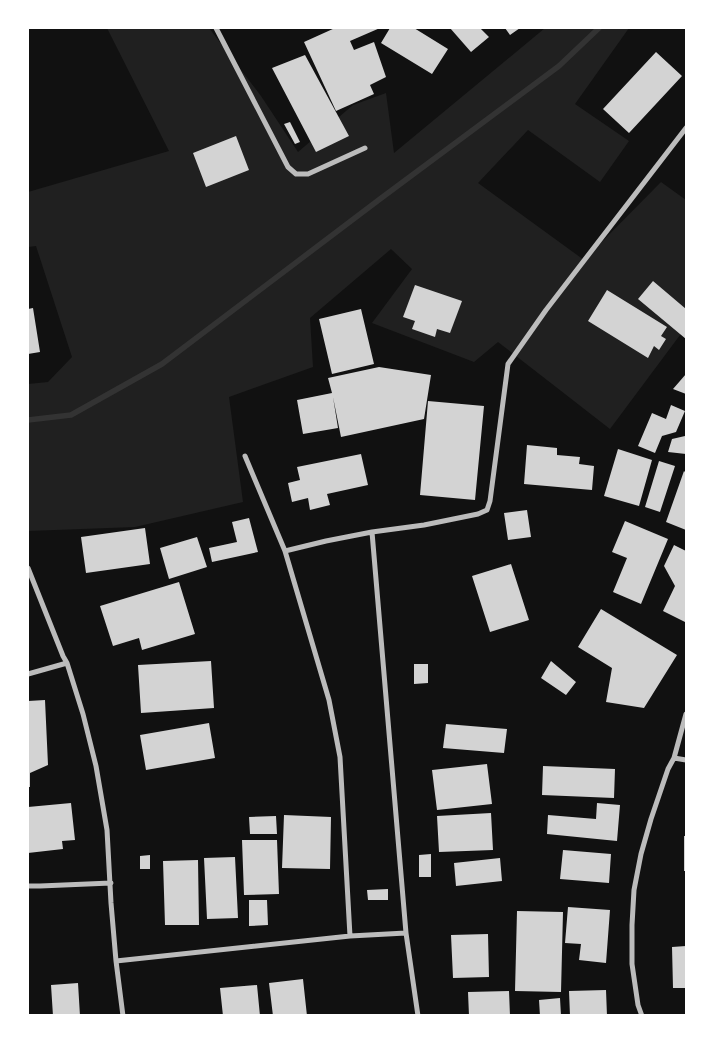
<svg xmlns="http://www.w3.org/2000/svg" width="714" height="1043" viewBox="0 0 714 1043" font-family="'Fira Sans',sans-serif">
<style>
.green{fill:#202020}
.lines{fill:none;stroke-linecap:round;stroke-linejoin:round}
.stream{stroke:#333;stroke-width:5.5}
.building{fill:#d3d3d3}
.minor{stroke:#bcbcbc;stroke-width:5}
</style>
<rect width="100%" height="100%" fill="#111"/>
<!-- green -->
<path class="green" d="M107,28H209L261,96L298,152L353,105L386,93L394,153L545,28H629L575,104L629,141L600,182L528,130L478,183L584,260L661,182L686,200V327L610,429L498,342L474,362L372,323L412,269L391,249L310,318L313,367L229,397L243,502L135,527L28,531V384L48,382L72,357L36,246L28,247V192L169,151Z"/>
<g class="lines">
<!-- stream -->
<path class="stream" d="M28,420L71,415L162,364L380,199L559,66L599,28"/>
</g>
<!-- building -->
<path class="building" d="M335,28H380L350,41L354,50L374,42L386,77L370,85L374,94L336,111L304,42Z
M390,28H414L448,49L432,74L381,43Z
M450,28H480L489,37L471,52Z
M505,28H520L510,35Z
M656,52L682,76L629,133L603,109Z
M305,55L349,136L316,152L272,68Z
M290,122L300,142L295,144L284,124Z
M236,136L249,170L206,187L193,153Z
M653,281L686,309V339L638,299Z
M415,285L462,301L450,333L437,329L435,337L412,329L415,321L403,317Z
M607,290L667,327L661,336L666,339L659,350L654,346L648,358L588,321Z
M33,308L40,352L28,354V309Z
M361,309L374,364L332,374L319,319Z
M379,367L431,375L424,419L341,437L333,397L338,428L303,434L297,400L332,393L328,378Z
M686,374V394L673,389Z
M428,401L484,406L475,500L420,495Z
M671,405L685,411L676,432L662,436L655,453L638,446L652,413L666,419Z
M686,432V454L668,452L672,439L685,436Z
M527,445L557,448V455L580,457L579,464L594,466L592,490L524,484Z
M618,449L652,460L639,506L604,496Z
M361,454L368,485L327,494L330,505L310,510L308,498L292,502L288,483L300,480L297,467Z
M659,461L675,466L660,512L645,507Z
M684,471L686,473V530L666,522Z
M527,510L531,537L508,540L504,513Z
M249,518L258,552L212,562L209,548L237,542L232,522Z
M625,521L668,539L641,604L613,592L627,558L612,552Z
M145,528L150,564L86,573L81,537Z
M197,537L207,567L169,579L160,548Z
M674,545L686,551V618L685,622L663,611L675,586L664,566Z
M511,564L529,620L490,632L472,576Z
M179,582L195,634L142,650L139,638L113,646L100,606Z
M601,609L677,655L644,708L606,702L612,668L578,647Z
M211,661L214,708L141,713L138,665Z
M551,661L576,682L566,695L541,678Z
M414,664H428V683L414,684Z
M45,700L48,765L30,773V787H28V701Z
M209,723L215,758L146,770L140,735Z
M446,724L507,729L504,753L443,748Z
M487,764L492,804L437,810L432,770Z
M543,766L615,769L614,798L542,795Z
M71,803L75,840L62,841L63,849L28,853V807Z
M597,803L620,805L617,841L547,834L548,815L596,819Z
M491,813L493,850L439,852L437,816Z
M284,815L331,817L330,869L282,868Z
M276,816L277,834H250L249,817Z
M684,836H686V871H684Z
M242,840H277L279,894L244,895Z
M563,850L611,854L609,883L560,879Z
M431,854V877H419V855Z
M150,855V869H140V856Z
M235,857L238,918L207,919L204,858Z
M500,858L502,881L456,886L454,863Z
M198,860L199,925H165L163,861Z
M388,889V900H368L367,890Z
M249,900H267L268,925L249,926Z
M568,907L610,910L606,963L579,960L581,944L565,943Z
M517,911L563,912L561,992L515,991Z
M488,934L489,977L453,978L451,935Z
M686,946V988H673L672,947Z
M303,979L307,1016H273L269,983Z
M78,983L80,1016H53L51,985Z
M257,985L260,1016H223L220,988Z
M606,990L607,1016H570L569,991Z
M509,991L510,1016H469L468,992Z
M560,998L561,1016H540L539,1000Z"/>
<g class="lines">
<!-- minor -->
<path class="minor" d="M216,28L288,167L296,174H308L365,148
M245,456L285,551L329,700L340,757L350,936
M372,532L406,933
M285,551L326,541L372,532L424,525L478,514L487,510L490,501L508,364L546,310L686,128
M28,568L63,656L67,663L83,714L96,766L107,830L111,903L116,961L123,1016
M28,674L67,663
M674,758L686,760
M28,886H40L111,883
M116,961L350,936L406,933L418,1016
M642,1016L638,1005L632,964V925L634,890L641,854L651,819L668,769L674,758L686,714"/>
</g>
<!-- border -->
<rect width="714" height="1043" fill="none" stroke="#ffffff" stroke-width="58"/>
</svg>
